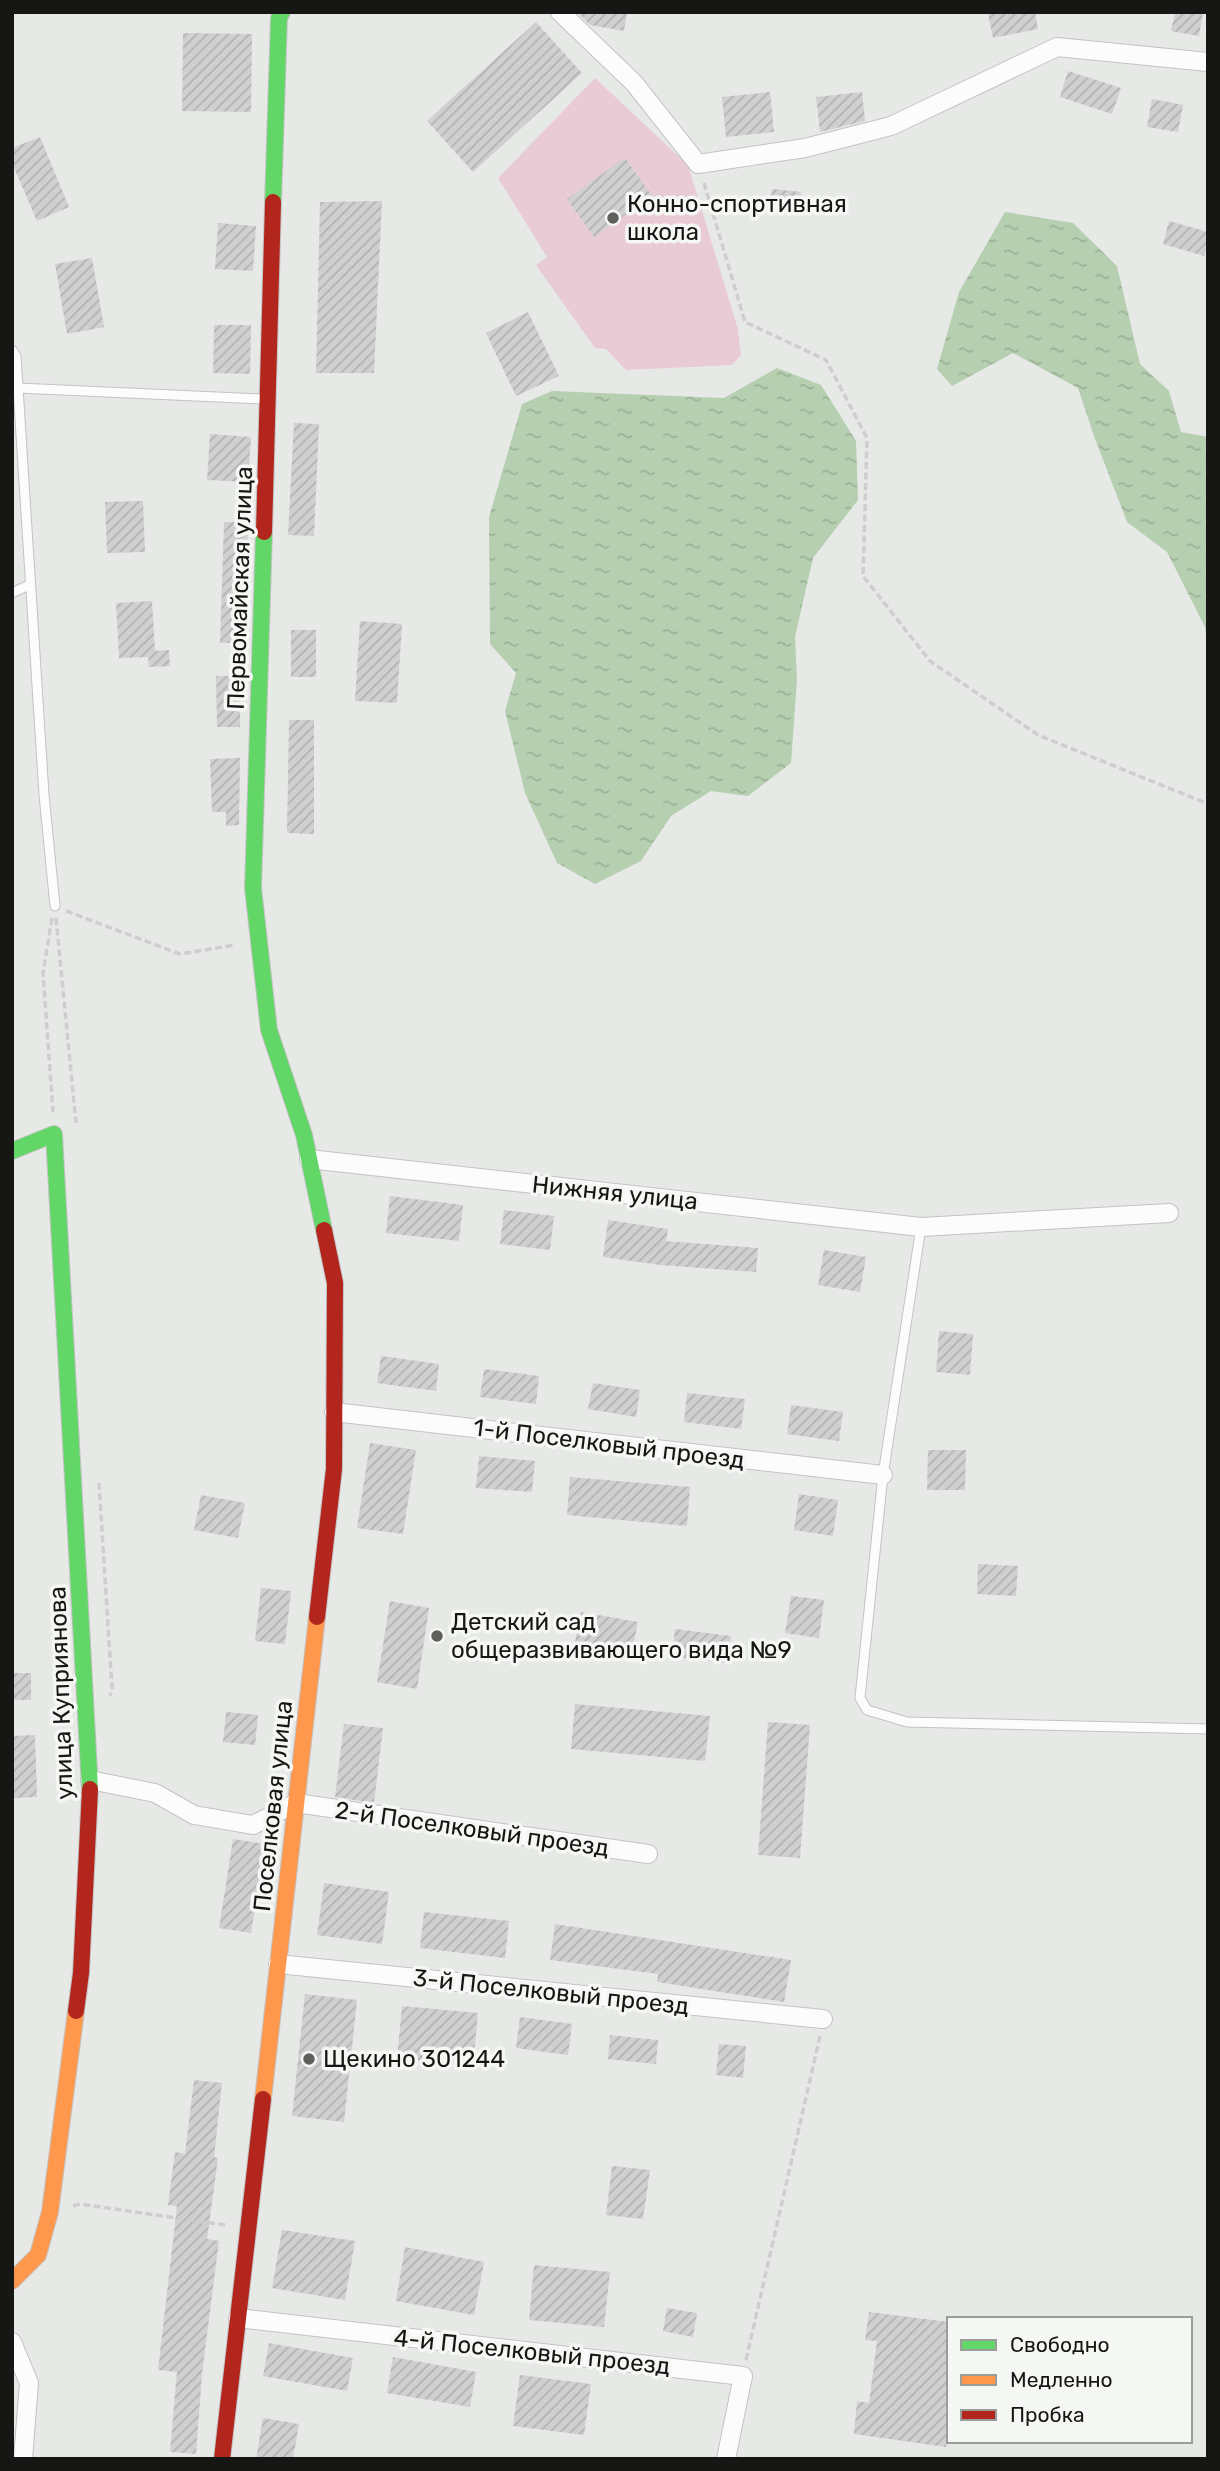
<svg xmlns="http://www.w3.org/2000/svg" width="1220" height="2471" viewBox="0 0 1220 2471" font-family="Rubik,sans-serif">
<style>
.pitch{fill:#e9cbd5}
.water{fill:url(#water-ripples)}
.building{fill:url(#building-hatch)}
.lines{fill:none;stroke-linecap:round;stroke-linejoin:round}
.lane-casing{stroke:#c2c3c2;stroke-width:11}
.street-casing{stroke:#c2c3c2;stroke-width:20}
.fast-casing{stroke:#c2c3c2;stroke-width:18}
.slow-casing{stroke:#c2c3c2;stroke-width:18}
.jam-casing{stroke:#c2c3c2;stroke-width:18}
.path{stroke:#cdcecd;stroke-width:3.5;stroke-dasharray:7 3.5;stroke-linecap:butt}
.lane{stroke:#fbfcfb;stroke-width:9}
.street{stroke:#fbfcfb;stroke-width:18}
.fast{stroke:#63d668;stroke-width:16}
.slow{stroke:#ff974d;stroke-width:16}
.jam{stroke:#b3261e;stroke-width:16}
.poi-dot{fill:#5f605e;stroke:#f4f7f3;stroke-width:2.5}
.labels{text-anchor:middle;stroke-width:7;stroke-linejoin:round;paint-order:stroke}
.poi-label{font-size:24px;fill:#161715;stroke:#f4f7f3;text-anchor:start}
.street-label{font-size:24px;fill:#161715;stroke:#f4f7f3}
</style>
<defs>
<pattern id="water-ripples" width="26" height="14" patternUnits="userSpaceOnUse" patternTransform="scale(1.75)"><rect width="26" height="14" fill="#b5cfb0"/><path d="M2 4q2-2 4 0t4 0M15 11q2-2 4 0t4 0" fill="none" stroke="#9bb196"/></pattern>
<pattern id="building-hatch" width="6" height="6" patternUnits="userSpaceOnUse" patternTransform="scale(1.75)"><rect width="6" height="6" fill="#cfd0cf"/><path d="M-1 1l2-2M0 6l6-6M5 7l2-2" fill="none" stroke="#b1b2b1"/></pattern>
</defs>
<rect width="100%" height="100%" fill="#e7e9e7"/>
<!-- pitch -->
<path class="pitch" d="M595,78L688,165L738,329L741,355L732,365L626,370L606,349L595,348L536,265L547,257L498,178Z"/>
<!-- water -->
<path class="water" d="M1005,212L1073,223L1117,266L1140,364L1169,391L1181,432L1208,437V651L1205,627L1167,552L1127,522L1094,436L1078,388L1013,353L952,386L937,369L959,292Z
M777,368L821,385L856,441L858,500L813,558L795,637L797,680L791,763L748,796L711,791L671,816L641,861L595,884L557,863L525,793L505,711L516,673L490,644L489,517L522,404L552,391L724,398Z"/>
<!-- building -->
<path class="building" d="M577,12H627L624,31L590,25Z
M998,12H1035L1038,29L993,38L988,14Z
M1175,12H1203L1199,36L1171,31Z
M536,22L582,73L473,172L427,121Z
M183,33L252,34L251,112L182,111Z
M1068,71L1121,88L1112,114L1060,97Z
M770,92L774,132L726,137L722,97Z
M862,92L865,121L820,132L816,97Z
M1152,99L1183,105L1178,132L1147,127Z
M40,137L69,207L37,221L12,163V148Z
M625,158L652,196L594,237L567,199Z
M772,189L801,192L798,214L769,211Z
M382,201L374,373H316L320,202Z
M1169,221L1208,232V243L1204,256L1163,244Z
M218,223L256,226L253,271L215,269Z
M92,258L104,327L67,334L55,264Z
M528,312L559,376L516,396L486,333Z
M214,325H251L250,374L213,373Z
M294,423L319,424L314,536L288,535Z
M210,434L251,437L248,482L207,480Z
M143,501L145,552L107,553L105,502Z
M224,522H248L244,643H220Z
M152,601L155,651L169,650L170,666L149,667L148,657L119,658L116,603Z
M360,621L402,624L397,703L355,701Z
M291,630H316V677H291Z
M216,676H240V727H217Z
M289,720H314V834L287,833Z
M240,758L239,825L226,826V812H212L210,759Z
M390,1196L463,1205L459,1241L386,1233Z
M504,1210L554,1216L550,1250L500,1244Z
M608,1220L668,1229L666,1241L758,1248L756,1272L660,1265L603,1257Z
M824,1250L866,1257L860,1292L818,1285Z
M939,1331L973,1334L970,1375L936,1372Z
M381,1356L439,1364L436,1391L377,1383Z
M484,1369L539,1376L536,1404L480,1397Z
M593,1383L640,1390L636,1417L588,1409Z
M687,1393L745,1399L741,1429L684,1422Z
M791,1405L843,1412L839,1441L787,1434Z
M370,1443L416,1450L403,1534L357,1528Z
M928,1450H966L965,1490H927Z
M479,1456L535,1461L532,1492L476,1488Z
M570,1477L690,1487L687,1526L567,1515Z
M799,1494L838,1500L833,1536L794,1530Z
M201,1495L245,1503L238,1538L194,1530Z
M978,1564L1018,1566L1016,1596L977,1594Z
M261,1588L291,1591L285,1644L255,1641Z
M791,1596L824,1600L819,1638L785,1633Z
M390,1601L429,1608L417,1689L377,1682Z
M581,1612L638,1622L632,1652L575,1642Z
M675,1629L731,1636L727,1663L672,1657Z
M12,1673H31V1700H12Z
M575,1704L710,1716L705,1761L571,1749Z
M226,1712L258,1715L255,1745L223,1742Z
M768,1722L810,1725L800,1858L758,1855Z
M344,1724L383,1728L374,1803L335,1797Z
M35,1735L37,1797L12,1798V1736Z
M233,1839L265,1844L251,1933L219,1928Z
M324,1883L389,1892L382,1944L317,1935Z
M424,1912L509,1921L505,1958L420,1948Z
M555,1924L791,1960L784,2002L657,1982L658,1974L550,1960Z
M305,1994L357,2000L344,2122L292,2116Z
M402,2006L478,2013L473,2066L397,2059Z
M520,2017L572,2024L568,2055L516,2048Z
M610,2035L658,2040L656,2064L608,2059Z
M719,2044L746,2046L743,2078L716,2075Z
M194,2080L222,2083L214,2157L218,2158L207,2239L219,2241L202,2374L196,2454L170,2452L177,2372L158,2370L177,2206L168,2205L175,2152L185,2154Z
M612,2166L650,2170L643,2219L606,2215Z
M282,2230L355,2241L345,2300L272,2288Z
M405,2247L484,2262L474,2315L396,2301Z
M534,2265L610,2272L604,2327L529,2320Z
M667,2308L697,2313L693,2337L663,2331Z
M869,2312L949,2322V2427L946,2447L854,2434L857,2401L869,2403L877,2341L865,2340Z
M269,2343L353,2358L347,2391L263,2376Z
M393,2357L476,2372L470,2407L387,2393Z
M520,2375L591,2384L584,2435L513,2426Z
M263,2418L299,2424L293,2459H256Z"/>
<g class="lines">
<!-- lane casing -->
<g class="lane-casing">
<path id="lane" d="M12,350L16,356L44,795L55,906
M18,388L264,399
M12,593L29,585
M921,1227L883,1475L860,1698L867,1710L907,1722L1208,1729"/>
</g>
<!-- street casing -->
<g class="street-casing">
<path id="street" d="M560,12L634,83L698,164L805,148L891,126L1057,47L1208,62
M309,1159L921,1227L1169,1213
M334,1412L883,1475
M90,1780L155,1793L194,1815L253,1825L296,1803L648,1854
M278,1964L823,2019
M238,2318L743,2376L726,2459
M12,2342L29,2383L23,2459"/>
</g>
<!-- fast casing -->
<g class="fast-casing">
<path id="fast" d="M273,202L279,18L282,12
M264,532L253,888L269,1030L304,1135L324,1230
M12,1151L54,1134L90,1789"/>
</g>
<!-- slow casing -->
<g class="slow-casing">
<path id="slow" d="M263,2099L317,1617
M12,2281L38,2255L50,2212L76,2011"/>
</g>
<!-- jam casing -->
<g class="jam-casing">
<path id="jam" d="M264,532L273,202
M317,1617L334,1469L335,1283L324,1230
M76,2011L81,1973L90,1789
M222,2459L263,2099"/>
</g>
<!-- path -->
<path class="path" d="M704,183L745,322L826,360L867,438L863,576L930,661L1038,735L1208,804
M66,911L180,954L235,945
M52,918L43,973L53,1112
M56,918L76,1123
M99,1483L112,1688L110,1696
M73,2206L80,2204L225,2225
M746,2360L820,2036"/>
<!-- lane -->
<use href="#lane" class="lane"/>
<!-- street -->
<use href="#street" class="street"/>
<!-- fast -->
<use href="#fast" class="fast"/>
<!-- slow -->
<use href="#slow" class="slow"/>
<!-- jam -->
<use href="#jam" class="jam"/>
</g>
<!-- markers -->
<g class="poi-dot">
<circle cx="613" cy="218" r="7"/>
<circle cx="437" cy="1636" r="7"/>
<circle cx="309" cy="2059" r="7"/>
</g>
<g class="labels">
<!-- poi labels -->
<g class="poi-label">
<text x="627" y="212">Конно-спортивная<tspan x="627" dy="28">школа</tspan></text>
<text x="451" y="1630">Детский сад<tspan x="451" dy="28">общеразвивающего вида №9</tspan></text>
<text x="323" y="2067">Щекино 301244</text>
</g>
<!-- street labels -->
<g class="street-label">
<text transform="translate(240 588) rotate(-88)" y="8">Первомайская улица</text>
<text transform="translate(615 1193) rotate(6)" y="8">Нижняя улица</text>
<text transform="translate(609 1444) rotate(7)" y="8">1-й Поселковый проезд</text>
<text transform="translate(61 1693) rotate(-92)" y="8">улица Куприянова</text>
<text transform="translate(273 1806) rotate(-84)" y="8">Поселковая улица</text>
<text transform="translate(472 1829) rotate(8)" y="8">2-й Поселковый проезд</text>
<text transform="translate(551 1992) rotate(6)" y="8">3-й Поселковый проезд</text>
<text transform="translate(532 2352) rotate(6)" y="8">4-й Поселковый проезд</text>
</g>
</g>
<!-- border -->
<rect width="1220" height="2471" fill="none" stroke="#161715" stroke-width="28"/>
<!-- legend -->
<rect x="947" y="2317" width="245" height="126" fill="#f4f7f3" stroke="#9b9d9a" stroke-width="2"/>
<rect x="961" y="2340" width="35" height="10" fill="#63d668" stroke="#9b9d9a" stroke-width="2"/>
<text x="1010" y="2352" font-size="21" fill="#161715">Свободно</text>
<rect x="961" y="2375" width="35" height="10" fill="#ff974d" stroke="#9b9d9a" stroke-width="2"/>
<text x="1010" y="2387" font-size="21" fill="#161715">Медленно</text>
<rect x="961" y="2410" width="35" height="10" fill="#b3261e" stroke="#9b9d9a" stroke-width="2"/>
<text x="1010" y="2422" font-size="21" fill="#161715">Пробка</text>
</svg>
